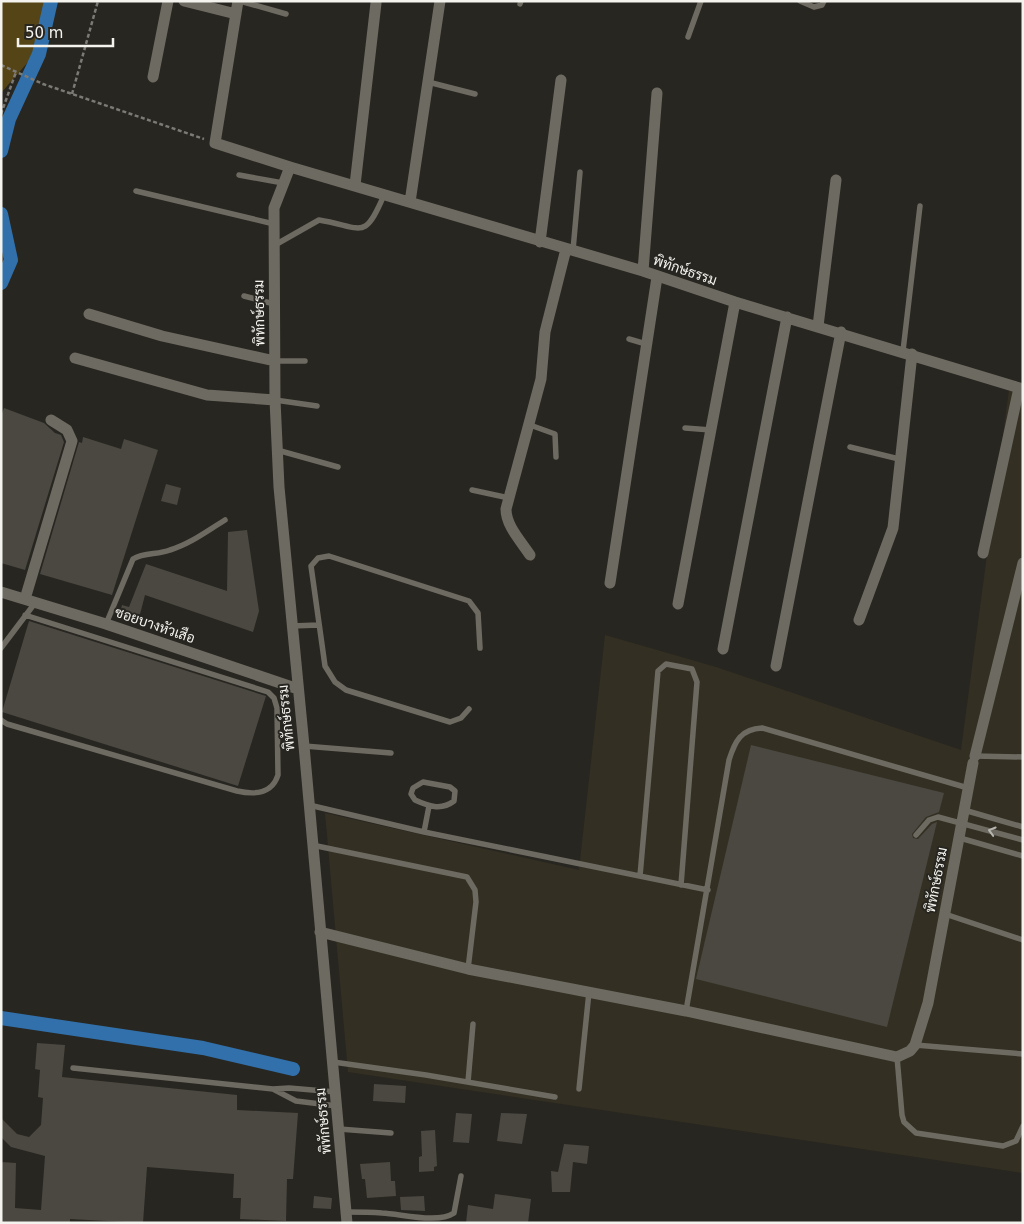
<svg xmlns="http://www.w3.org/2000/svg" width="1024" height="1224" viewBox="0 0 1024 1224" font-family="'DejaVu Sans',Sarabun,sans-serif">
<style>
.built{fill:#332f23}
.green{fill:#554516}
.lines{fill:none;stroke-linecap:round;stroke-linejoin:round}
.canal{stroke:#3170ab;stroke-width:14}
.building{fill:#4a4841}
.path{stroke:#7c7a75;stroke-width:2.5;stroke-dasharray:4 2.5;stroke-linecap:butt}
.service{stroke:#6d6a62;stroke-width:5.5}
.minor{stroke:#6d6a62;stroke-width:11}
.oneway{stroke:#b7b5af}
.labels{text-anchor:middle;stroke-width:4;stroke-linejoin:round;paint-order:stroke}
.street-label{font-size:14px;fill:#f4f3ee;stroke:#282620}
</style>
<rect width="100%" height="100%" fill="#282620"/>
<!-- built -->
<path class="built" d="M1009,390L1023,395V1173L348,1072L325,813L579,870L605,635L716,667L961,750Z"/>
<!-- green -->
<path class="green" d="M1,1H57L41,47L1,93Z"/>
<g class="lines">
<!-- canal -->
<path class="canal" d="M1,151L9,119L39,54L51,1
M1,214L11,260L1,283
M1,1018L203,1048L293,1069"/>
</g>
<!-- building -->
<path class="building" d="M4,408L44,423L55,433L61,435L64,442L25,570L1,563V416Z
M83,437L121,449L124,439L158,450L112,595L40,574L79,442L82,443Z
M166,484L181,488L177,505L161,501Z
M247,530L259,611L253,632L145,595L138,622L119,617L122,605L129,607L146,564L227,591L228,532Z
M29,621L266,696L238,786L2,712Z
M751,745L944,793L939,812L926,817L912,834L913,838L918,839L932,824L937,822L887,1027L696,979Z
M37,1043L65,1045L62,1077L237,1095V1110L298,1113L293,1179H287L286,1221L240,1219L241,1198H233L234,1174L147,1167L143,1223L70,1219V1223H1V1162L16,1163L15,1208L41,1210L45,1156L11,1147L1,1137V1118L17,1134L29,1137L41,1125L43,1098L38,1097L40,1070L35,1069Z
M374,1084L406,1086L405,1103L373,1101Z
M456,1113L472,1114L469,1143L453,1142Z
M501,1113L527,1114L522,1144L497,1141Z
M435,1130L437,1166L434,1167V1171L419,1172V1157L422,1156L421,1131Z
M564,1144L589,1146L587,1164L573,1162L570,1192H552L551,1171L558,1172Z
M390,1162L391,1181H395L396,1196L367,1198L365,1179H362L360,1164Z
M495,1194L531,1199L528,1223H466L468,1205L493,1209Z
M314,1196L332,1198L331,1209L313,1208Z
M424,1196L425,1211L401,1210L400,1197Z"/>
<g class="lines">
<!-- path -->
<path class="path" d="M1,65L43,84L204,139
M72,94L98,1
M1,114L16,72"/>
<!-- service -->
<path class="service" d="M240,1L286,14
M800,1L814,7L822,5L824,1
M520,4L521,1
M688,37L701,1
M428,82L475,94
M239,175L283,183
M136,191L274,224
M275,245L319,220C363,227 364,242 384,195
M573,250L580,172
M244,296L274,304
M629,339L646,344
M903,351L920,206
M275,361H305
M275,400L317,406
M530,425L555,434L556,457
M685,428L711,430
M850,447L899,459
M277,450L338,467
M472,490L509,498
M106,624L133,559C144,552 158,555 170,550C190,544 207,531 225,520
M292,626L318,625
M1,648L35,603
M469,709L461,718L450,722L346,690L335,682L325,666L311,566L318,558L329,556L469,601L478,613L480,648
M1,720L7,724L237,791C255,795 272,794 278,775L277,708L274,698L268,692L25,615
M304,746L391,753
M975,756L1023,757
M423,782L450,787L455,791L454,801C441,811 428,806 415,800L411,794L413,788Z
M309,805L424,832L708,890
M964,810L1023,827
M424,832L429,806
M916,835L929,820L938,817L1023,840
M960,838L1023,856
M312,845L467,877L475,890L476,902L468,969
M640,876L658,671L666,664L692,669L697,682L681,885
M945,914L1023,940
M686,1011L729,760C735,741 741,729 762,728L968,788
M915,1045L1023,1054
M897,1057L902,1115L904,1122L916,1133L1003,1146L1016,1141L1023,1126
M333,1062L426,1075L555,1097
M73,1068L273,1089L289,1088L336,1092
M468,1082L473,1024
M273,1089L296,1101L337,1106
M579,1089L589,992
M339,1129L391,1133
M346,1212C358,1212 370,1212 382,1213C402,1214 438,1224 454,1213L461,1176"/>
<!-- minor -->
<path class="minor" d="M184,1L236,14
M238,1L215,143L290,167
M153,77L168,1
M355,185L376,3
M410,202L440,1
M540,242L561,80
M643,271L657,93
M89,314L162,336L275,361
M818,326L836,180
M75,358L207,395L275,400
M983,553L1019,388
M530,555C521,541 506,526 506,509L541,379L545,332L566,249
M610,583L657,277
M1,592L106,624L298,689
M25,599L72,441L67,430L51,420
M678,604L735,302
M859,620L893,528L912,354
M723,649L787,317
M776,666L841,332
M975,756L1023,563
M320,932L468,969L686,1011L897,1057L910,1051L915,1045L928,1003L973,763
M347,1223L304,746L279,487L275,400L274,208L290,167L643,271L735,302L1023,389"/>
</g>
<!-- one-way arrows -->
<defs><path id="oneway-chevron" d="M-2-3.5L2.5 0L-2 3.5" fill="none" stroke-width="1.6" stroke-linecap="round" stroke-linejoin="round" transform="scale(1.25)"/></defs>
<use class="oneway" href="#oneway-chevron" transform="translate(992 831) rotate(-164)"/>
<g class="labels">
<!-- street labels -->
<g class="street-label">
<text transform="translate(685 270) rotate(19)" y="5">พิทักษ์ธรรม</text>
<text transform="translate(259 313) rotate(-91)" y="5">พิทักษ์ธรรม</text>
<text transform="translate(155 625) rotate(19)" y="5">ซอยบางหัวเสือ</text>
<text transform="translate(286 718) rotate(-96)" y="5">พิทักษ์ธรรม</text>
<text transform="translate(936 880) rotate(-79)" y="5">พิทักษ์ธรรม</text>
<text transform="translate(323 1121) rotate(-95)" y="5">พิทักษ์ธรรม</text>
</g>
</g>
<!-- border -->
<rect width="1024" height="1224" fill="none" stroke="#f4f3ee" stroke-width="5"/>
<!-- scale -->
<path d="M18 38v8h95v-8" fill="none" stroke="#f4f3ee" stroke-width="2.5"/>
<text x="25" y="38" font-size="15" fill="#f4f3ee" stroke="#282620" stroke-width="4" paint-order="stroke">50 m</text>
</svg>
